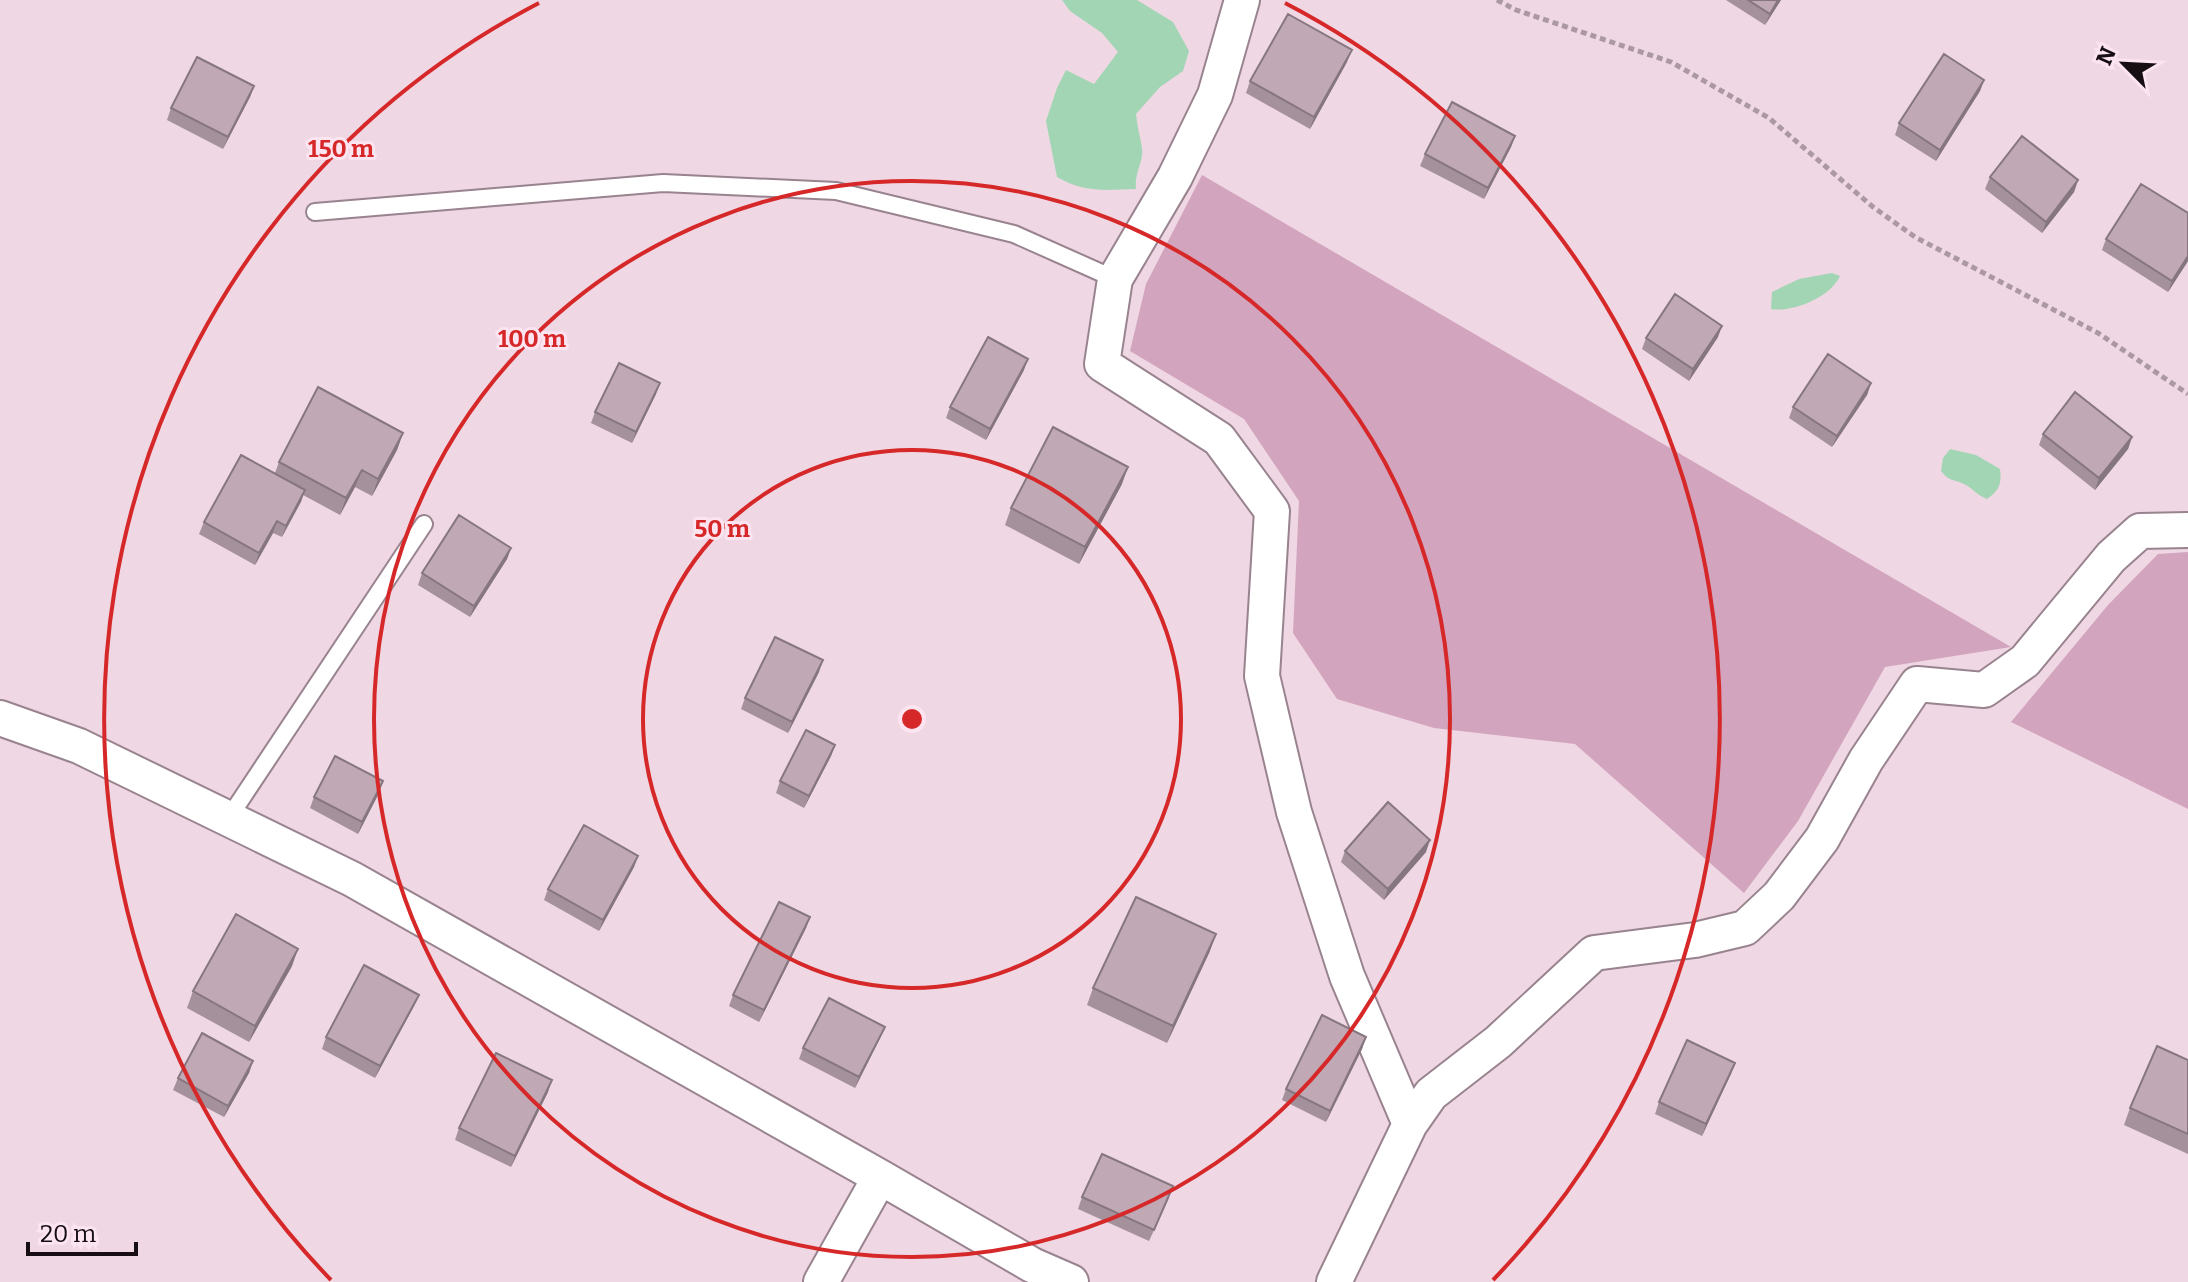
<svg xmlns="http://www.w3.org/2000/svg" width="2188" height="1282" viewBox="0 0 2188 1282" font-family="Bitter,serif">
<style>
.green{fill:#d3a4be}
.water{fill:#a2d5b4}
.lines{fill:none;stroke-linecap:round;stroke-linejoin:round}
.lane-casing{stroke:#98838e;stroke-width:20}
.street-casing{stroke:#98838e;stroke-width:38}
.path{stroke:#ab98a2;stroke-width:5;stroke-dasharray:6 4;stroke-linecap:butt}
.lane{stroke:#fff;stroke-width:16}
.street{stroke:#fff;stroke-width:34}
.wall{fill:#a5919c}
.shaded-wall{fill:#86767f}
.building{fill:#c0a9b5;stroke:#86767f;stroke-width:2}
.ring{fill:none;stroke:#d62828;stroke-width:4}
.centre{fill:#d62828;stroke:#fce4f1;stroke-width:4}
.ring-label{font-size:24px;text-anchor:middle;font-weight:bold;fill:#d62828;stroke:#fce4f1;stroke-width:6;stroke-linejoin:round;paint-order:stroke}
</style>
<rect width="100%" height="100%" fill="#efd7e4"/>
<!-- green -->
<path class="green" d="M1202,175L2011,647L1885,667L1798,821L1744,893L1575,744L1434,728L1337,699L1293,633L1299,501L1244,419L1130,351L1146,284Z
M2188,552V809L2011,722L2108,605L2158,554Z"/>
<!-- water -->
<path class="water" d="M1062,0H1137L1173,22L1189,51L1183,71L1160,87L1136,114C1137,126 1140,136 1142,148C1144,161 1134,173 1136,189C1106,190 1084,193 1057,177L1046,121L1057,88L1066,70L1094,84L1118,52L1102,33L1070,11Z
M1832,273L1840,276C1831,297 1792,313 1771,309L1772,292L1799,279Z
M1950,449L1976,455L2000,469C2002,484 1999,491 1987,499C1976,495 1973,488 1964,484C1952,478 1951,483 1941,471L1943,458Z"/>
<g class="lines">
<!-- lane casing -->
<g class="lane-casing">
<path id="lane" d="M315,212L663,183L836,191L1014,234L1115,279
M228,819L424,524"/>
</g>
<!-- street casing -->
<g class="street-casing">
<path id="street" d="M1242,0L1215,95L1175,177L1115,279L1102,364L1219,439L1272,511L1262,676L1294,812L1347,976L1410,1124
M0,718L79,746L352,879L880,1177L1032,1265L1071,1282
M821,1282L880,1177
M1334,1282L1410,1124L1431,1094L1498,1042L1594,953L1695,940L1745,928L1779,896L1822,839L1866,760L1917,684L1984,690L2025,661L2111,557L2140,531L2188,530"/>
</g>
<!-- path -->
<path class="path" d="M1497,0L1516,10L1671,62L1769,118L1873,207L1915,237L2098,333L2188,394"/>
<!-- lane -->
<use href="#lane" class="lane"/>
<!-- street -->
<use href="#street" class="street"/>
</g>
<!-- wall -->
<path class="wall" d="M1726,0H1781L1765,25Z
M1347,62L1310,129L1246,93L1250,81Z
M1984,80L1980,91L1936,161L1895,135L1899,123Z
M254,86L250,97L223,149L167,120L171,108Z
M1515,136L1511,147L1484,199L1420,166L1425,154Z
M1990,177L2078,180L2074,192L2042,233L1985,189Z
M2106,239L2188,261L2168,292L2102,250Z
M1718,337L1689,381L1642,349L1646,338Z
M1024,370L986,440L946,418L950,407Z
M1871,383L1867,395L1832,447L1789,418L1793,407Z
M656,394L632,443L591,423L595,412Z
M403,433L397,450L372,496L355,487L340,515L303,495L282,537L273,533L255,565L199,534L204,522L275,473L279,462Z
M2043,434L2132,437L2128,449L2095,490L2039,445Z
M1122,484L1079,564L1005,525L1011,508Z
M511,548L507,559L470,617L418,585L422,573Z
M819,672L788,733L741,709L745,698Z
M835,745L831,756L804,808L776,793L780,781Z
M379,793L358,834L310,808L314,797Z
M1345,851L1426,852L1384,900L1341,862Z
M638,856L634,867L599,931L544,900L548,889Z
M810,917L806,928L759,1022L729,1006L733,995Z
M1210,951L1167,1043L1087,1005L1093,988Z
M292,966L249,1042L187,1008L193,991Z
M419,995L414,1006L375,1078L322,1049L326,1037Z
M1366,1037L1362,1049L1326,1122L1282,1100L1286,1089Z
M880,1038L855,1088L799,1059L803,1048Z
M2188,1060V1154L2124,1125L2130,1108Z
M253,1061L249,1073L224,1117L173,1090L178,1078Z
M1735,1063L1702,1136L1655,1114L1659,1102Z
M548,1092L511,1167L455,1140L459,1128Z
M1082,1197L1169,1198L1149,1241L1078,1209Z"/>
<!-- shaded-wall -->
<path class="shaded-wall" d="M1778,0H1781L1765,25L1770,14Z
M1352,50L1347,62L1310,129L1314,117Z
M1984,80L1980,91L1936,161L1940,150Z
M254,86L250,97L223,149L228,137Z
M1515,136L1511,147L1484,199L1488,188Z
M2078,180L2074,192L2042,233L2046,222Z
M2188,256V261L2168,292L2172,281Z
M1722,326L1718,337L1689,381L1693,369Z
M1028,359L1024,370L986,440L990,429Z
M660,383L656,394L632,443L636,432Z
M1871,383L1867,395L1832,447L1837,436Z
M403,433L397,450L372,496L378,479Z
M2132,437L2128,449L2095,490L2099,478Z
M1128,467L1122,484L1079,564L1085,547Z
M362,470L355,487L340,515L346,498Z
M305,490L301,502L282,537L286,526Z
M277,521L273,533L255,565L259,553Z
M511,548L507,559L470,617L474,606Z
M823,660L819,672L788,733L792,722Z
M835,745L831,756L804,808L809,796Z
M383,781L379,793L358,834L362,822Z
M1430,840L1426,852L1384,900L1388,889Z
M638,856L634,867L599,931L603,920Z
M810,917L806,928L759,1022L764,1010Z
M1216,934L1210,951L1167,1043L1173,1026Z
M298,949L292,966L249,1042L255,1026Z
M419,995L414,1006L375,1078L380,1066Z
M885,1027L880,1038L855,1088L859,1077Z
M1366,1037L1362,1049L1326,1122L1330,1111Z
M253,1061L249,1073L224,1117L228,1106Z
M1735,1063L1731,1074L1702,1136L1706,1124Z
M552,1080L548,1092L511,1167L515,1156Z"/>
<!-- building -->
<path class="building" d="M1748,0H1778L1770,14Z
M1288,14L1352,50L1314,117L1250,81Z
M1944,54L1984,80L1940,150L1899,123Z
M197,57L254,86L228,137L171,108Z
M1452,102L1515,136L1488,188L1425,154Z
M2022,136L2078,180L2046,222L1990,177Z
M2141,184L2188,213V256L2172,281L2106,239Z
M1675,294L1722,326L1693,369L1646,338Z
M988,337L1028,359L990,429L950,407Z
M1828,354L1871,383L1837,436L1793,407Z
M619,363L660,383L636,432L595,412Z
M318,387L403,433L378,479L362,470L346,498L279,462Z
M2075,392L2132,437L2099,478L2043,434Z
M1053,427L1128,467L1085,547L1011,508Z
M241,455L305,490L286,526L277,521L259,553L204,522Z
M459,515L511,548L474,606L422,573Z
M775,637L823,660L792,722L745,698Z
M806,730L835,745L809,796L780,781Z
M335,756L383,781L362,822L314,797Z
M1388,802L1430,840L1388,889L1345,851Z
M584,825L638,856L603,920L548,889Z
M1136,897L1216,934L1173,1026L1093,988Z
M779,902L810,917L764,1010L733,995Z
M236,914L298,949L255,1026L193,991Z
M364,965L419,995L380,1066L326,1037Z
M829,998L885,1027L859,1077L803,1048Z
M1322,1015L1366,1037L1330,1111L1286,1089Z
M202,1033L253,1061L228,1106L178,1078Z
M1687,1040L1735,1063L1706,1124L1659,1102Z
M2157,1046L2188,1060V1134L2130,1108Z
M496,1053L552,1080L515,1156L459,1128Z
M1102,1154L1173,1186L1154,1230L1082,1197Z"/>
<!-- distance rings -->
<g class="ring">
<circle cx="912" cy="719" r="269"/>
<circle cx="912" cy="719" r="538"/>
<path d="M331 1280A807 807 0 0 1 539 3M1285 3A807 807 0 0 1 1493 1280"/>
</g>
<circle cx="912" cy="719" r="12" class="centre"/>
<g class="ring-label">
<text x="341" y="157">150 m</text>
<text x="532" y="347">100 m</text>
<text x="722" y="537">50 m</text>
</g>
<!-- north arrow -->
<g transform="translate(2124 64) rotate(294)" stroke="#fce4f1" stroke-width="6" paint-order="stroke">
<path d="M0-6L14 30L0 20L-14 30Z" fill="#160e13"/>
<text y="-12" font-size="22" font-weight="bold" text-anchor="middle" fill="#160e13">N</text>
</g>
<!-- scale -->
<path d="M28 1242v12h108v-12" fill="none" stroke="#160e13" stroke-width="4"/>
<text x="40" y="1242" font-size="24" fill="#160e13" stroke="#fce4f1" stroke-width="6" paint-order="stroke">20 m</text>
</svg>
